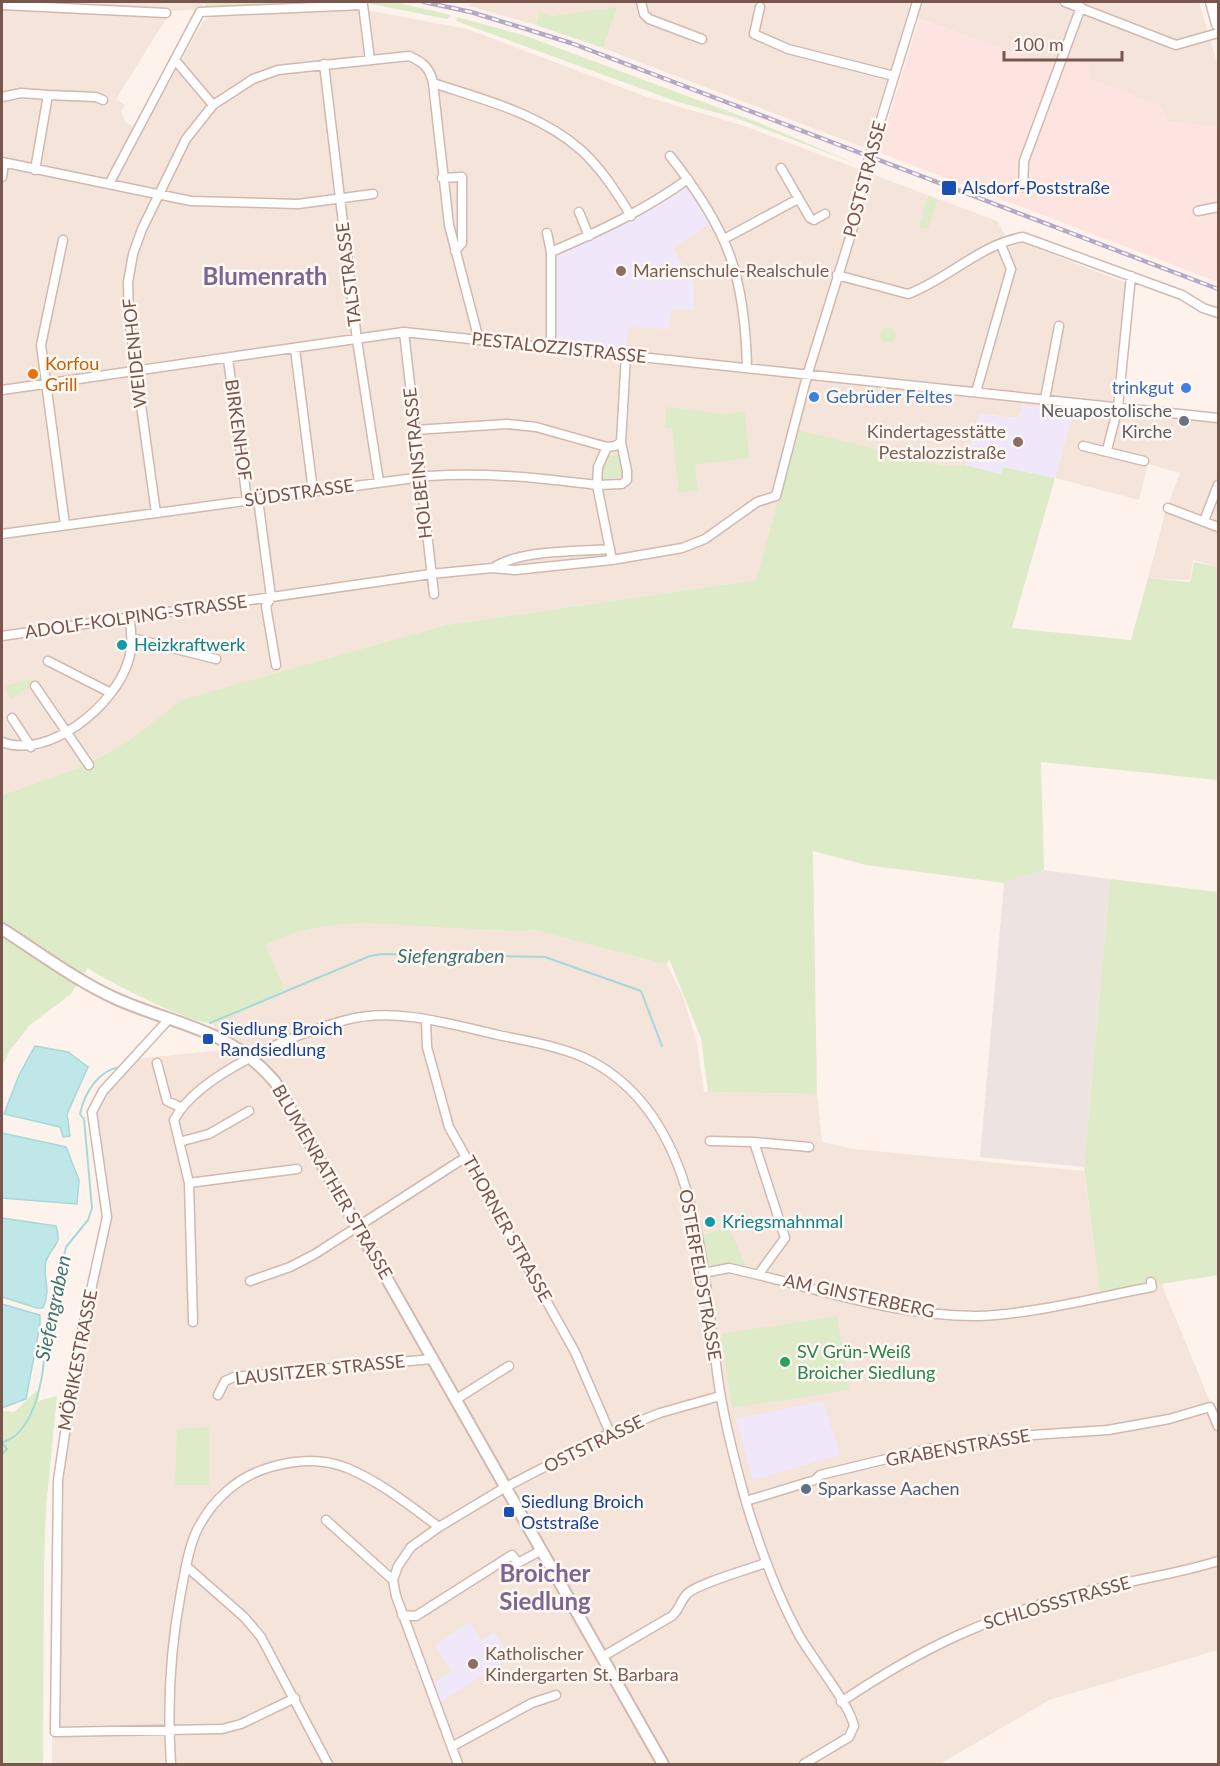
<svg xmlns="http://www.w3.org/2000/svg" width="1220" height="1766" viewBox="0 0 1220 1766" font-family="Lato,sans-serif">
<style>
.residential{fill:#f5e4da}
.commercial{fill:#fde4e0}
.industrial{fill:#ede4e1}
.education{fill:#f0e8fa}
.green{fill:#ddebc9}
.water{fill:#bfe7e7;stroke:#a5d9d9;stroke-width:1.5}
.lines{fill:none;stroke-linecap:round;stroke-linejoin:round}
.stream{stroke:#a5d9d9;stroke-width:2}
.minor-casing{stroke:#d0b9b0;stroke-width:11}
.tertiary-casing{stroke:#d0b9b0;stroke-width:14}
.secondary-casing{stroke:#d5bbb0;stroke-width:15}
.minor{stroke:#fff;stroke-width:8}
.tertiary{stroke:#fff;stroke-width:10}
.secondary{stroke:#fff;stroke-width:12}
.rail-casing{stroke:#b4a8c8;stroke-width:4.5}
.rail{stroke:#fff8f3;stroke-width:2;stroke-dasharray:7;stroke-linecap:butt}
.transit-dot{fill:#1a4fb4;stroke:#fff8f3;stroke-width:2}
.education-dot{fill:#8d6e63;stroke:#fff8f3;stroke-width:2}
.food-dot{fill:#e8710a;stroke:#fff8f3;stroke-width:2}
.shop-dot{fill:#3f7fe0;stroke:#fff8f3;stroke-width:2}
.worship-dot{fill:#6b7280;stroke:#fff8f3;stroke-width:2}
.culture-dot{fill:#0f9aa8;stroke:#fff8f3;stroke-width:2}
.leisure-dot{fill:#2e9e5b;stroke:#fff8f3;stroke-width:2}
.service-dot{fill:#5c6f8a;stroke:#fff8f3;stroke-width:2}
.labels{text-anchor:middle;stroke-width:5;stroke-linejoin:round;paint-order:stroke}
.street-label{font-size:18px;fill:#79564d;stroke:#fff8f3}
.transit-label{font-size:18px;fill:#164399;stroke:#fff8f3;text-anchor:start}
.education-label{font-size:18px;fill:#785e54;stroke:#fff8f3;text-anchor:start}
.food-label{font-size:18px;fill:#c56008;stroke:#fff8f3;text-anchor:start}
.shop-label{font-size:18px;fill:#366cbe;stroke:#fff8f3;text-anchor:end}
.worship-label{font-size:18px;fill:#5b616d;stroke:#fff8f3;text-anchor:end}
.culture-label{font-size:18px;fill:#0d838f;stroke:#fff8f3;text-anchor:start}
.leisure-label{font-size:18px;fill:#27864d;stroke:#fff8f3;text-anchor:start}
.service-label{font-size:18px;fill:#4e5e75;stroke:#fff8f3;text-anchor:start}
.water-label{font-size:20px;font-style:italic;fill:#3d7676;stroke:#fff8f3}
.district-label{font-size:24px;font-weight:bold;fill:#7d6694;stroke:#fff8f3}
</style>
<rect width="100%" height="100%" fill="#fdf3ec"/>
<!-- residential -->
<path class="residential" d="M2,2H205L201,9L171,11L116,99L125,105L121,111L125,122L142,132L203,21L216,14L355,8L467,29L647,97L744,126L997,221L1011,245L1023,243L1126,283L1111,410L1218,423V567L1193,560L1190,580L1148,578L1166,510L1180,473L1148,464L1139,500L1055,478L1074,409L1019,418L979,414L965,465L944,466L756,580L446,625L182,700L130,740L84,766L2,795Z
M471,2H1199L1218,66V127L1168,122L1159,105L909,15L865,148L603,48L618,8L550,16L540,12L536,25L469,6Z
M362,921L519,932L534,930L667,965L683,996L697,1043L704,1092L817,1094L822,1142L854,1149L1084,1171L1100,1294L1161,1283L1218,1421V1650L1049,1700L940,1764H52L53,1515L59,1445L82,1311L102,1219L88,1108L98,1091L125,1060L223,1050L213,1024L285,990L264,945L287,935L324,925Z"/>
<!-- commercial -->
<path class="commercial" d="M919,19L1051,65L1056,55L1089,65V78L1159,105L1168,122L1218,127V282L878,152Z"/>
<!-- industrial -->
<path class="industrial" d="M1044,870L1110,879L1084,1167L980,1157L1004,883Z"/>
<!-- education -->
<path class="education" d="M683,186H688L712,222L673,248L694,285V309H672L669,329L629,327L626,349L555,341L556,257L560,253L638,217Z
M1022,405L1074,409L1055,478L1003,467L1001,474L965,465L979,414L1018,418Z
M823,1401L840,1455L753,1480L736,1419Z
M470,1622L482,1641L494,1632L511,1657L441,1702L433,1684L452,1671L435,1645Z"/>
<!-- green -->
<path class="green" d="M206,2H337L204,7Z
M361,2H394L451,15L447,19Z
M618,7L603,48L536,25L540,11L550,16Z
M457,17L526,36L757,122L859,165L736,118L678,102L456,21Z
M928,196L937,200L928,229L919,227Z
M880 335a8 8 0 1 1 16 0a8 8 0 1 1-16 0Z
M666,407L723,414L745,412L749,458L695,465L698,490L679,493L672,429L665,428Z
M798,430L944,466L965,465L1001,474L1003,467L1055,478L1012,628L1131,640L1148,578L1190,582L1194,562L1218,567V780L1041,762L1044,870L1004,883L866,865L813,851L817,1094L708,1092L701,1038L669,959L667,965L534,930L519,932C491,929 464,929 436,927C370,923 327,916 265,945L285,990C266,999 234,1019 214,1023C196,1027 105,980 88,968L71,994L30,1025L10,1050L2,1066V795L84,766L130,740L181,700L446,625L756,580Z
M619,455L622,457L625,476L600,480L606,456Z
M32,679L35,684L10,699L4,686Z
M1110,879L1218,892V1275L1100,1294L1084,1167Z
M726,1228L733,1235L746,1267L709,1265L703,1235Z
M837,1316L849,1390L732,1408L721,1334Z
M36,1391L39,1392L38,1401L57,1396L46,1508L44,1567L43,1764H2V1411L14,1412Z
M209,1427V1485H175L177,1429Z"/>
<!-- water -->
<path class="water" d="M35,1046L68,1052L88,1067L67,1114L70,1136L63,1137L60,1127L4,1114L19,1075Z
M2,1133L66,1147L79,1180L77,1204L2,1198Z
M2,1218L56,1226C63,1247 51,1245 46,1261C42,1277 52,1289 43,1308H37L2,1297Z
M2,1304L40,1315V1325L26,1399L2,1408Z"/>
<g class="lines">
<!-- stream -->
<path class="stream" d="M210,1023L370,956L382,954L545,957L641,991L662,1046
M2,1454L7,1449L2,1443C7,1440 14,1438 18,1433C38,1413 46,1367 44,1340L66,1247L88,1220L92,1208L84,1119L80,1114C84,1094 98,1070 120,1067"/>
<!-- minor casing -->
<g class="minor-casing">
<path id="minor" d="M641,2L644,14L649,19L702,39
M1065,2L1176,45L1218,33
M2,5L166,13
M760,7L754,34L788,49L894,76
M175,60L213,105
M324,64L357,340L379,482
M433,83L449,225L479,340
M2,97L21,93L48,95
M670,156C728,229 745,275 747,368
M2,162L191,201L298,204L373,194
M781,168L810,218L814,220L825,214
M35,170L48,95L96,97L103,100
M2,177L4,163
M442,178L462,177V243L455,251
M109,184L200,12L363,5L370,60
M1023,187L1024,161L1081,7
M1198,211L1218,207
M579,212L589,236
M547,233L551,252V348
M724,239L798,199
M63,240L41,345L65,525
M551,252C600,231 645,210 688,179
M837,275L908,294C948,279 981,244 1023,237L1182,295L1203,308L1218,313
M404,332L434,594
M295,349L313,491
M228,359L247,500
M2,390L404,332L1218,418
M976,392L1011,269L1001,245
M1045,399L1059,326
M415,430L507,424L536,427L607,447L615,446L621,442
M1083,446L1144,461
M1107,450L1118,407L1131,276
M258,499L271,597L266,606L276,665
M1168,508L1218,527
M156,513L129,319L128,282L133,254L142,229L186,139L213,105L253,79L278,70L409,56C423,62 430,68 433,83C484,100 539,113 581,150C601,168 617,193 631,216
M1204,521L1218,485
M2,534L429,476C486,472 541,478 597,485L598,467L607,447
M612,560L597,485L622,484L627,480V471L621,442L626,355
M493,568C521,549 576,552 610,549
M2,636L431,574L492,568L515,570L612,560L682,548L705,539L757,502L776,496L807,376L852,231L866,168L917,2
M132,638L216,659
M48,661L111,693
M35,686L89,765
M12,718L31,747
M2,742C49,760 114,706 128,662C133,647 132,632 129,616
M169,1019L103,1091L92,1112L107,1217L76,1359L58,1480L55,1732L222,1729L241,1724L295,1698
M426,1019L427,1047L449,1127L575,1352L610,1433
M157,1063L167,1101L180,1107
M710,1141L754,1142L785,1238L758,1275
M179,1142L209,1134L249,1111
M754,1142L809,1147
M189,1183L297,1169
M703,1273L729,1268C810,1286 892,1316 976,1316C1029,1315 1098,1297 1152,1287L1151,1282
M250,1281L290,1267L315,1254L466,1157
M193,1322L189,1183L174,1120C198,1074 296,1033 346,1020C395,1007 450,1024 498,1035C527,1041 558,1046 585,1058C704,1114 702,1280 720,1392C726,1429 736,1466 746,1502C760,1548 776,1593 799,1635C813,1660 849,1703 854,1726L849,1737L804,1764
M218,1395L225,1381L234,1377L432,1359
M455,1400L509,1366
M746,1501L815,1480L820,1475L928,1449L1017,1436L1108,1430L1169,1419L1210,1407L1218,1426
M326,1520L393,1580
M186,1566L244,1617L261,1637L328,1764
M402,1615L416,1616L512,1555L518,1563L540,1551
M602,1657L672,1616C680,1609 680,1601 687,1594C696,1584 750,1569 765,1563
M841,1702C921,1648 991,1615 1085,1592C1129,1580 1175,1575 1218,1561
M453,1746L532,1703L556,1695
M171,1764C167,1705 170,1650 181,1592C185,1572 188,1549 197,1530C212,1500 238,1476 271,1467C295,1460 323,1458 347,1468C381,1482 410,1506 439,1527
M458,1764L396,1596L393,1580L398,1566L411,1547L439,1527L504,1488L610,1433L660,1413L720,1396"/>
</g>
<!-- tertiary casing -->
<g class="tertiary-casing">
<path id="tertiary" d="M2,929C40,953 78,982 119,1000C179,1026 230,1029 275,1082L663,1764"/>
</g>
<!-- secondary casing -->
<g class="secondary-casing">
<path id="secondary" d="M1212,2L1218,24"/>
</g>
<!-- minor -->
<use href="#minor" class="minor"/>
<!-- tertiary -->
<use href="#tertiary" class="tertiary"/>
<!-- secondary -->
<use href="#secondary" class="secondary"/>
<!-- rail casing -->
<g class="rail-casing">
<path id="rail" d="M424,2L471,12L571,43L1218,289"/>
</g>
<!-- rail -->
<use href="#rail" class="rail"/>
</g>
<!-- markers -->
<g class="transit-dot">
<rect x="941" y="180" width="16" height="16" rx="3"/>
<rect x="202" y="1033" width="12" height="12" rx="3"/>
<rect x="503" y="1506" width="12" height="12" rx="3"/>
</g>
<g class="education-dot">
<circle cx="621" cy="271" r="6"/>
<circle cx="1018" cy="442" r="6"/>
<circle cx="473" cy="1664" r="6"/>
</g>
<circle class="food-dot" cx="33" cy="374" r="6"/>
<g class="shop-dot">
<circle cx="1186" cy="388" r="6"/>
<circle cx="814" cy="397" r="6"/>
</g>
<circle class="worship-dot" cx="1184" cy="421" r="6"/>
<g class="culture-dot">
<circle cx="122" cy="645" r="6"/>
<circle cx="710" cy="1222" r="6"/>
</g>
<circle class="leisure-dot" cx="785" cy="1362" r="6"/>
<circle class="service-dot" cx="806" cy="1489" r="6"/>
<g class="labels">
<!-- street labels -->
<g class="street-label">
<text transform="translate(865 179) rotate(-75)" y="6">POSTSTRASSE</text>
<text transform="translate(349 274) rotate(-97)" y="6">TALSTRASSE</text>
<text transform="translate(559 348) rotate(6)" y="6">PESTALOZZISTRASSE</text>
<text transform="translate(135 353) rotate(-96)" y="6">WEIDENHOF</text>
<text transform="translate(238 430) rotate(82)" y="6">BIRKENHOF</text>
<text transform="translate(418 463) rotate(-96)" y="6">HOLBEINSTRASSE</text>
<text transform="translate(299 493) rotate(-8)" y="6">SÜDSTRASSE</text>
<text transform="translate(136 617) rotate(-8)" y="6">ADOLF-KOLPING-STRASSE</text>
<text transform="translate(332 1182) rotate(60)" y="6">BLUMENRATHER STRASSE</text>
<text transform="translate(507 1229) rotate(61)" y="6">THORNER STRASSE</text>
<text transform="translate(700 1275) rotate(80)" y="6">OSTERFELDSTRASSE</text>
<text transform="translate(859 1296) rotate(12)" y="6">AM GINSTERBERG</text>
<text transform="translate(78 1360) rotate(-79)" y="6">MÖRIKESTRASSE</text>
<text transform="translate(320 1370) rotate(-6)" y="6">LAUSITZER STRASSE</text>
<text transform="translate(594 1444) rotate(-26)" y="6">OSTSTRASSE</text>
<text transform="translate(958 1448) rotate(-10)" y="6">GRABENSTRASSE</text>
<text transform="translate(1057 1603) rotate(-16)" y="6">SCHLOSSSTRASSE</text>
</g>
<!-- transit labels -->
<g class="transit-label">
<text x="962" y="194">Alsdorf-Poststraße</text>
<text x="220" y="1035">Siedlung Broich<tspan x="220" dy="21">Randsiedlung</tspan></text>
<text x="521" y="1508">Siedlung Broich<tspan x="521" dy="21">Oststraße</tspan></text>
</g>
<!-- education labels -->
<g class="education-label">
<text x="633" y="277">Marienschule-Realschule</text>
<text x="1006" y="438" text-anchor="end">Kindertagesstätte<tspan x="1006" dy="21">Pestalozzistraße</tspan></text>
<text x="485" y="1660">Katholischer<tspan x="485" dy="21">Kindergarten St. Barbara</tspan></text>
</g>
<!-- food labels -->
<g class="food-label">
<text x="45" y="370">Korfou<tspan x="45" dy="21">Grill</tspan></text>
</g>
<!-- shop labels -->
<g class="shop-label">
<text x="1174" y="394">trinkgut</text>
<text x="826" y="403" text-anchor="start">Gebrüder Feltes</text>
</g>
<!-- worship labels -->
<g class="worship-label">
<text x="1172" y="417">Neuapostolische<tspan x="1172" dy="21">Kirche</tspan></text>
</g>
<!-- culture labels -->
<g class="culture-label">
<text x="134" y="651">Heizkraftwerk</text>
<text x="722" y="1228">Kriegsmahnmal</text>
</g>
<!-- leisure labels -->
<g class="leisure-label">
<text x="797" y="1358">SV Grün-Weiß<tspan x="797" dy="21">Broicher Siedlung</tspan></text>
</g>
<!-- service labels -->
<g class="service-label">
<text x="818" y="1495">Sparkasse Aachen</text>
</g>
<!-- water labels -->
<g class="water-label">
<text x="451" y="963">Siefengraben</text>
<text transform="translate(53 1308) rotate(-78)" y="7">Siefengraben</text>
</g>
<!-- district labels -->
<g class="district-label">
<text x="265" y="285">Blumenrath</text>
<text x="545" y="1582">Broicher<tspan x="545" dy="28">Siedlung</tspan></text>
</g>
</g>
<!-- border -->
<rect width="1220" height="1766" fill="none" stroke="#79564d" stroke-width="6"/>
<!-- scale -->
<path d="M1004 51v9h118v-9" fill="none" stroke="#79564d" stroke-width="3"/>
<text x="1013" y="51" font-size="18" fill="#79564d" stroke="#fff8f3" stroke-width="4.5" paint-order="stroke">100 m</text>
</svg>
